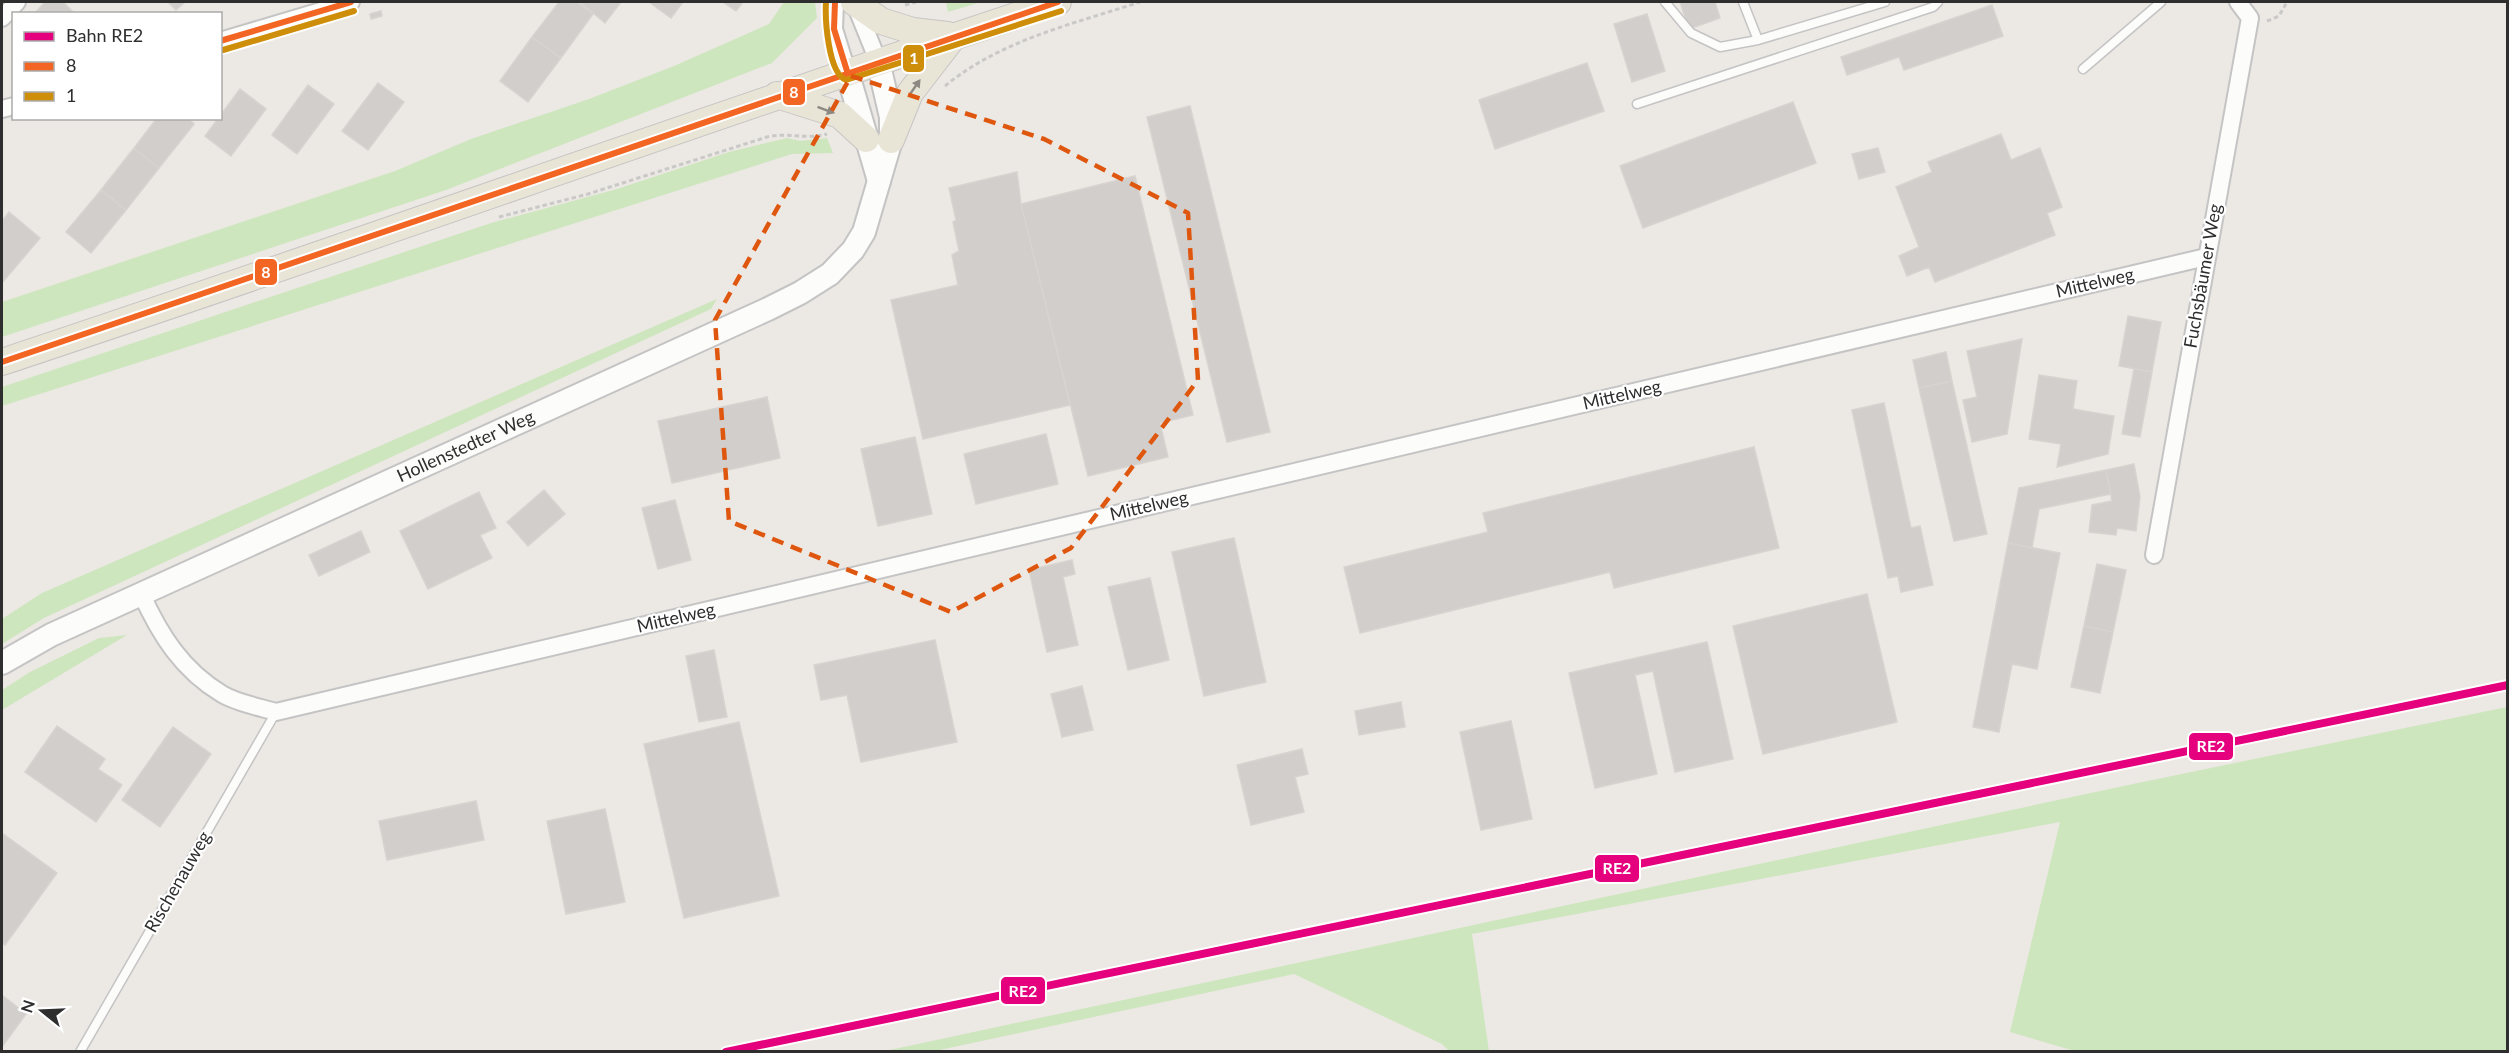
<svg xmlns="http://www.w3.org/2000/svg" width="2509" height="1053" viewBox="0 0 2509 1053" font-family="Lato,sans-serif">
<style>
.green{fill:#cee6be}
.building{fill:#d1cecb;stroke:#d7d4d0;stroke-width:1.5}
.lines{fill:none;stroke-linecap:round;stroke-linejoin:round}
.lane-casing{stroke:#c5c4c5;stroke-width:11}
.street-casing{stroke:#c5c4c5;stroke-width:20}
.secondary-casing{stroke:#c5c4c5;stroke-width:26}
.primary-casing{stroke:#c6c5c4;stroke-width:28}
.path{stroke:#c9c9c8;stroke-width:3;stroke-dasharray:4.5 3;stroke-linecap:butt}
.lane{stroke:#fcfcfb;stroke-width:8}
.street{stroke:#fcfcfb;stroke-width:16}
.secondary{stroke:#fcfcfb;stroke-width:22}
.primary{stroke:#e8e4d6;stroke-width:26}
.bus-1-casing{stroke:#fff;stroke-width:10}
.bus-2-casing{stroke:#fff;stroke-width:10}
.bus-1{stroke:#f26522;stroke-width:6}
.bus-2{stroke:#cf8e09;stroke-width:6}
.rail-1-casing{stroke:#fff;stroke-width:12}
.rail-1{stroke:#e5007d;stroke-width:8}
.oneway{fill:#8b8982}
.marked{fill:none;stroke:#df570e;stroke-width:4.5;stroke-dasharray:12 8;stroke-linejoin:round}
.labels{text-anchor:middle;stroke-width:4.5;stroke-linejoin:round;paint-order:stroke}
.street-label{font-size:18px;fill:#2e2e2e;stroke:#fff}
.line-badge{stroke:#fff;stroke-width:2}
.badge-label{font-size:16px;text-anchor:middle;font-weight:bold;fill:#fff}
</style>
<rect width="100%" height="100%" fill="#ece8e4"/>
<!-- green -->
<path class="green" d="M784,2H815L817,18L772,63L446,190L2,337V302L395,171L471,139L589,99L674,66L769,24Z
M946,2H981L948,12Z
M787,138L800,141L827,138L833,153L792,154L2,406V387L491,223L617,189L729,152Z
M717,299L711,309L44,618L2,644V619L42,593Z
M127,635L2,710V690L30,672L99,638Z
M2507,707V1051L2078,1052L2010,1032L2060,822L1472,934L1489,1051H1449L1442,1044L1294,974L935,1051H885L2133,784Z"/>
<!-- building -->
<path class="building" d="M45,2H63L75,14H34Z
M168,2H185L176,10Z
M559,2H577L593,14L561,58L532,37Z
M580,2H621L605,23Z
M649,2H683L671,18Z
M723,2H743L736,11Z
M1680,2H1715L1720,18L1689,29Z
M1992,5L2003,36L1904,70L1899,57L1847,75L1841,57Z
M381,11L382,16L371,19L370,14Z
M1647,14L1665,71L1632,82L1614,24Z
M532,37L561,58L528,102L500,81Z
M1587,63L1604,111L1495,149L1479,100Z
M378,83L404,102L368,150L342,131Z
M308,85L334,104L297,154L272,135Z
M240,89L266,109L231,156L205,136Z
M1793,102L1816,163L1643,228L1620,166Z
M1190,106L1270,432L1227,442L1147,117Z
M157,118H188L194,124L159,168L134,148Z
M2001,134L2011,160L2040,148L2062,207L2047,213L2055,235L1935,282L1929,267L1907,276L1899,256L1919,247L1896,187L1932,172L1928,162Z
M134,148L159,168L126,210L101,190Z
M1878,148L1885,172L1859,179L1852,154Z
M1017,172L1021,204L1070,405L923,439L891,300L958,285L952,255L959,251L953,222L956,220L949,188Z
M1135,176L1193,415L1160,423L1168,457L1088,476L1021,204Z
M101,190L126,210L91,253L66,232Z
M9,212L40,238L2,283V221Z
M2128,316L2161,322L2152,372L2119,366Z
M2022,339L2007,434L1972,442L1963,400L1977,397L1967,351Z
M1946,352L1952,381L1919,388L1913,360Z
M2134,369L2152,372L2140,437L2122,434Z
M2039,375L2077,381L2073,409L2114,416L2108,454L2057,467L2061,444L2029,439Z
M1952,381L1987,534L1954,541L1919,388Z
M767,397L780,458L672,483L658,421Z
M1884,403L1911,528L1920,526L1933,585L1901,592L1898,576L1888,578L1852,410Z
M1046,434L1058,484L976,504L964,454Z
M915,437L932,514L878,526L861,449Z
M1754,447L1779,548L1614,588L1610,572L1360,633L1344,567L1488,532L1483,513Z
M2134,464L2140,497L2136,531L2117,528L2116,535L2089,532L2092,505L2112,501L2106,470Z
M2106,470L2111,494L2039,509L2032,548L2008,543L2019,488Z
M544,490L565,514L528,546L507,522Z
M479,492L496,528L480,535L492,558L428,589L400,531Z
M675,500L691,560L658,569L642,508Z
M361,531L370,552L319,576L309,555Z
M1234,538L1266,682L1204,696L1172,552Z
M2008,543L2060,553L2037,669L2012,664L1999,732L1973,727Z
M1072,560L1075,574L1063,577L1078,645L1047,652L1029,570Z
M2097,564L2126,570L2113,632L2084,626Z
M1150,578L1169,660L1128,670L1108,587Z
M1867,594L1897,722L1763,754L1733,626Z
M2084,626L2113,632L2100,693L2071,687Z
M935,640L957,742L861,762L847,695L821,700L814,665Z
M1707,642L1733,759L1675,772L1653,671L1635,675L1657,774L1595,788L1569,673Z
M714,650L727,717L699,722L686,656Z
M1082,686L1093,730L1062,737L1051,694Z
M1401,702L1405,727L1359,735L1355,711Z
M1511,721L1532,819L1481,830L1460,732Z
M739,722L779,896L684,918L644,744Z
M57,726L105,759L98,769L122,785L96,822L25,772Z
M173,727L211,754L160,827L122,800Z
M1302,749L1308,774L1295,777L1304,812L1251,825L1237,765Z
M476,801L484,840L387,860L379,821Z
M605,809L625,902L566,914L547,821Z
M2,833L57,873L5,945L2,943Z
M2,995L26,1014L2,1047Z"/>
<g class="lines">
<!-- lane casing -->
<g class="lane-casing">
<path id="lane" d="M1665,2L1691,33L1720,47L1758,40L1885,2
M1743,2L1758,40
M2083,69L2161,2
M1637,104L1933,7L1938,2
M80,1052L276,712"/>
</g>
<!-- street casing -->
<g class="street-casing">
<path id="street" d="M835,2L834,29L847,71
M855,4L878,61
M2,18L17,2
M220,41L351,2
M2,109L14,106
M2154,555L2250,18L2238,2
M141,593C160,635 182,670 222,694C237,703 259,707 276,712L2206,257"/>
</g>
<!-- secondary casing -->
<g class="secondary-casing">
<g id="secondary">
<path d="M847,71L879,181"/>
<path id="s1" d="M2,663L51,635L768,309L800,293L830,274L853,250L864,232L891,140V117L878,61"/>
</g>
</g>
<!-- primary casing -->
<g class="primary-casing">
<path id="primary" d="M854,2L881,21L913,31L947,35
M777,95L840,115L866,139
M891,140L910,93L954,36
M2,362C355,245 705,118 1058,2"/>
</g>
<!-- path -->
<path class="path" d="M905,5L916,2
M2267,21L2279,16L2287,2
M945,86C1001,40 1073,24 1140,2
M499,217L588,194L767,137C787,132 807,140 827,134"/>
<!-- lane -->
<use href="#lane" class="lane"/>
<!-- street -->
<use href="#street" class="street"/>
<!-- secondary -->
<use href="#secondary" class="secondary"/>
<!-- primary -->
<use href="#primary" class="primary"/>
<!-- bus-1 casing -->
<g class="bus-1-casing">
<path id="bus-1" d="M835,2L834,29L847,71
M220,41L351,2
M2,362L1058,2"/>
</g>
<!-- bus-2 casing -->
<g class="bus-2-casing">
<path id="bus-2" d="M826,2C825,19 828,73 846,80L1061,11
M223,50L354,11"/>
</g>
<!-- bus-1 -->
<use href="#bus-1" class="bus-1"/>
<!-- bus-2 -->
<use href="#bus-2" class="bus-2"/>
<!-- rail-1 casing -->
<g class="rail-1-casing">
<path id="rail-1" d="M726,1052L2508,685"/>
</g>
<!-- rail-1 -->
<use href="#rail-1" class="rail-1"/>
</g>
<!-- one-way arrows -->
<defs><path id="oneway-solid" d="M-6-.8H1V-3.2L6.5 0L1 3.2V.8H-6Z" transform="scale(1.5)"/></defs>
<g class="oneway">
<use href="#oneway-solid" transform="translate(915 87) rotate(-55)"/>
<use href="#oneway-solid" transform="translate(826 110) rotate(20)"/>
</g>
<!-- marked area -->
<path class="marked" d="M851,76L1044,139L1188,213L1198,380L1071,548L951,612L729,521L715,320Z"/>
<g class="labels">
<!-- street labels -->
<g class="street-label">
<text transform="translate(2203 276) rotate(-80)" y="6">Fuchsbäumer Weg</text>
<text transform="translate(2095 283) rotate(-13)" y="6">Mittelweg</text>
<text transform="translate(1622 395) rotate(-13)" y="6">Mittelweg</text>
<text dy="6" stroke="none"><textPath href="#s1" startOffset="512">Hollenstedter Weg</textPath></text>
<text transform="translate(1149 506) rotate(-13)" y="6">Mittelweg</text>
<text transform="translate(676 618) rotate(-13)" y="6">Mittelweg</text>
<text transform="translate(178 882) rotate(-60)" y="6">Rischenauweg</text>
</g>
</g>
<g class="line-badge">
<rect x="902" y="44" width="23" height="29" rx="6" fill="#cf8e09"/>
<rect x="782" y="78" width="24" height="28" rx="6" fill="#f26522"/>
<rect x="254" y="258" width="24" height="28" rx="6" fill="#f26522"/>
<rect x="2188" y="732" width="46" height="29" rx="6" fill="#e5007d"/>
<rect x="1594" y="854" width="46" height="29" rx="6" fill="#e5007d"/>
<rect x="1000" y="976" width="46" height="29" rx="6" fill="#e5007d"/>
</g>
<g class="badge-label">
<text x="914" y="64">1</text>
<text x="794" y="98">8</text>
<text x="266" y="278">8</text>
<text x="2211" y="752">RE2</text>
<text x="1617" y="874">RE2</text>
<text x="1023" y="997">RE2</text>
</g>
<!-- border -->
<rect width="2509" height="1053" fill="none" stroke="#2e2e2e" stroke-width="6"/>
<!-- legend -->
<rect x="12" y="12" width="210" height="108" fill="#ffffff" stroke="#ababab" stroke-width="1.5"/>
<rect x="24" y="32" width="30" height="9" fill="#e5007d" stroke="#ababab" stroke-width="1.5"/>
<text x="66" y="42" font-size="18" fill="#2e2e2e">Bahn RE2</text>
<rect x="24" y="62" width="30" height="9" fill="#f26522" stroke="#ababab" stroke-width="1.5"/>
<text x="66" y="72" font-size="18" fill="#2e2e2e">8</text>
<rect x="24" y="92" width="30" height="9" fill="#cf8e09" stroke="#ababab" stroke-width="1.5"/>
<text x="66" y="102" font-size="18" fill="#2e2e2e">1</text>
<!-- north arrow -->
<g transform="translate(42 1011) rotate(288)" stroke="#ffffff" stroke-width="4.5" paint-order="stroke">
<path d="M0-4.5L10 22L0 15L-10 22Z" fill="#2e2e2e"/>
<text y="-9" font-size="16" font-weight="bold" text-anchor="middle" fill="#2e2e2e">N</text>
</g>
</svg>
